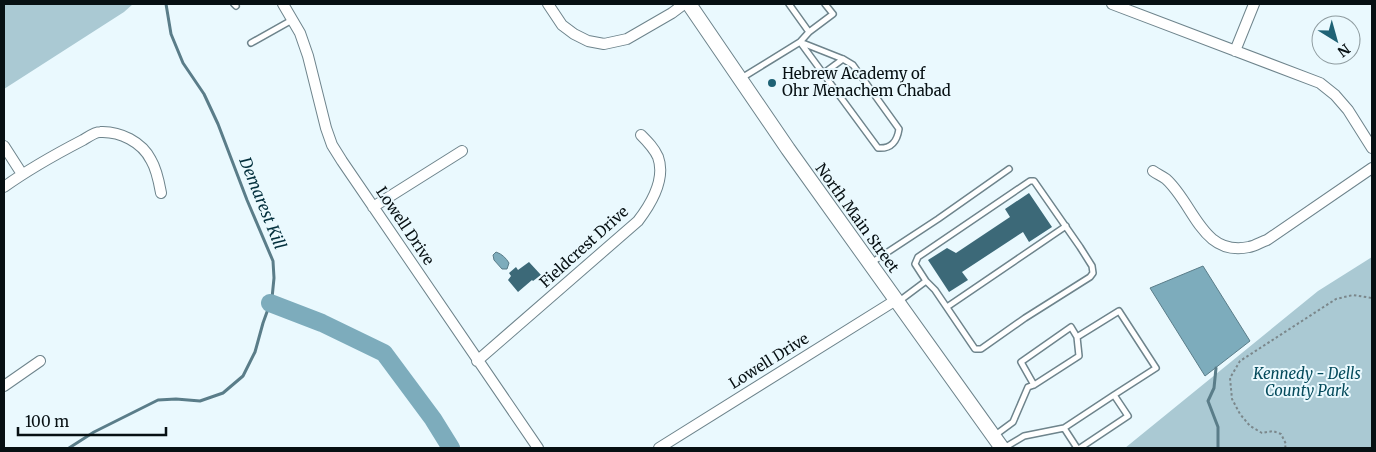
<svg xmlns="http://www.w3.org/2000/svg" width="1376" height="452" viewBox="0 0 1376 452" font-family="Merriweather,serif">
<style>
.green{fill:#aac9d3}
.water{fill:#7dacbc;stroke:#5a7d89}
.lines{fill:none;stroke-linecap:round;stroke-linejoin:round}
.stream{stroke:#5a7d89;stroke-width:3}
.river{stroke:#7dacbc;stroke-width:18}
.building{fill:#3c6978}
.service-casing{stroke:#6e848c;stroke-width:8}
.minor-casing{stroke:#6e848c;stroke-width:12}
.tertiary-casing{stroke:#6e848c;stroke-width:16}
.path{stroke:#7b878b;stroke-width:2;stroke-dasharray:2.5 2.5;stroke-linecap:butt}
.service{stroke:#fff;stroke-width:5}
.minor{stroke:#fff;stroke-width:10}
.tertiary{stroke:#fff;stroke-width:14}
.poi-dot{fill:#1f6275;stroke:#eaf9fe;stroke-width:2}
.labels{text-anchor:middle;stroke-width:4;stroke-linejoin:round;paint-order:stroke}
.poi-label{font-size:15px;fill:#071013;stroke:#eaf9fe;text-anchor:start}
.street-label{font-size:15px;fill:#071013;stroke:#eaf9fe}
.park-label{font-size:15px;font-style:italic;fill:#044a5b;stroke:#eaf9fe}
.water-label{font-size:16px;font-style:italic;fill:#022f3c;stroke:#eaf9fe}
</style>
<rect width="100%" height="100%" fill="#eaf9fe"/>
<!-- green -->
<path class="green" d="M4,4H133L124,12L4,89Z
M1372,257V448H1125L1318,291Z"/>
<!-- water -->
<path class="water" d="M496,252C502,254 506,258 509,263L507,269H502L494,260L493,255Z
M1203,266L1250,341L1205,376L1150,288Z"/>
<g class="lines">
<!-- stream -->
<path class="stream" d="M1216,368L1214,388L1208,401L1218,427V448
M69,448L94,432L158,400L176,399L200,401L223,393L243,376L255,352L263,323L272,298L274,278L273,261L247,200L218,124L204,94L183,63L171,34L166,4"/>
<!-- river -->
<path class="river" d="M270,303L322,323L384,353L433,419L451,448"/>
</g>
<!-- building -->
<path class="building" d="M1029,193L1052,227L1029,242L1023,232L962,272L968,280L949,292L928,260L947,248L956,253L1010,217L1005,209Z
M529,262L541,275L533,281L532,280L518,292L508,280L511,276L509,273L516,267L518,270Z"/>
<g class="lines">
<!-- service casing -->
<g class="service-casing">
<path id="service" d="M234,4L236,6
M789,4L809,32
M800,42L843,59L853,65L899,129C897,142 891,149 878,148Z
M251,43L292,20
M824,73L843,59
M740,79L800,42L809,32L833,14L825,4
M871,263L938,219L1009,169
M898,302L926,281L935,290L975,349H981L1025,318L1090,277L1093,273L1092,266L1080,247L1034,181H1030L918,257L915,264L926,281
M947,307L1066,226
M1034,385L1021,362L1071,327L1077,337
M1064,428L1114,395
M994,436L1013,422L1028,387L1034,385L1079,356L1077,337L1119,311L1156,368L1114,395L1128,416L1080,448
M1004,448L1024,436L1064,428L1077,448"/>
</g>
<!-- minor casing -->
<g class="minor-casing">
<path id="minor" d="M283,4L300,33L308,56L326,128L332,145L342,161L538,448
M548,4L562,25L574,34L588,41L604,44L627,39L672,13L684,4
M1112,4L1320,83L1335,95L1348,110L1372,148
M1235,51L1254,4
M4,146L22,174
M1153,171C1157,174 1162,176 1166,179C1194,204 1202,257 1249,247C1255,246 1261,242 1267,240L1372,168
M4,187C29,169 56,154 83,140C88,137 95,132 100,132C120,131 142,142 151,160C157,170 159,182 161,193
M373,207L462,151
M477,361L638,221C651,204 666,179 658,157C654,148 648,142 641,135
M4,386L40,361
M659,448L896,300"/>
</g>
<!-- tertiary casing -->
<g class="tertiary-casing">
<path id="tertiary" d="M689,4L788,149L1002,448"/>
</g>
<!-- path -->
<path class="path" d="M1285,448L1286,444L1281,434L1273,431L1262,433L1250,426L1240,414L1232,399L1230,378L1240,361L1336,299L1353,295L1372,298"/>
<!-- service -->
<use href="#service" class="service"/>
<!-- minor -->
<use href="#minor" class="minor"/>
<!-- tertiary -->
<use href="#tertiary" class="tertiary"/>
</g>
<!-- markers -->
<circle class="poi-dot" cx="772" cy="83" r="5"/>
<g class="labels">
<!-- poi labels -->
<g class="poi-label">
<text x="782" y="79">Hebrew Academy of<tspan x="782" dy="17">Ohr Menachem Chabad</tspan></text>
</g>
<!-- street labels -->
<g class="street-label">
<text transform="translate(857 218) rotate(54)" y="5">North Main Street</text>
<text transform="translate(405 226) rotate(56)" y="5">Lowell Drive</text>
<text transform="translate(584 247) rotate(-42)" y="5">Fieldcrest Drive</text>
<text transform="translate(769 361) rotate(-32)" y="5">Lowell Drive</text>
</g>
<!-- park labels -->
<g class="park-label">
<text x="1307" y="379">Kennedy - Dells<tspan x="1307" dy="17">County Park</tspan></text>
</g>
<!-- water labels -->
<g class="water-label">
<text transform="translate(263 203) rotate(68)" y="6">Demarest Kill</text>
</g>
</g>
<!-- border -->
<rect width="1376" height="452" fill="none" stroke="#071013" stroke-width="10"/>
<!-- north arrow -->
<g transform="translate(1336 40) rotate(143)"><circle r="24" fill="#eaf9fe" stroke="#8f9ca0"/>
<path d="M0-4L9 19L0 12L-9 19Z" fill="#1f6275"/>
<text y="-8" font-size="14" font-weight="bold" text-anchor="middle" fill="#071013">N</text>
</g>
<!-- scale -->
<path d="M18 427v8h148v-8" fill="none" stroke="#071013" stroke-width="2.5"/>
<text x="25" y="427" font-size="15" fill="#071013" stroke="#eaf9fe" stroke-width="4" paint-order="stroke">100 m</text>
</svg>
